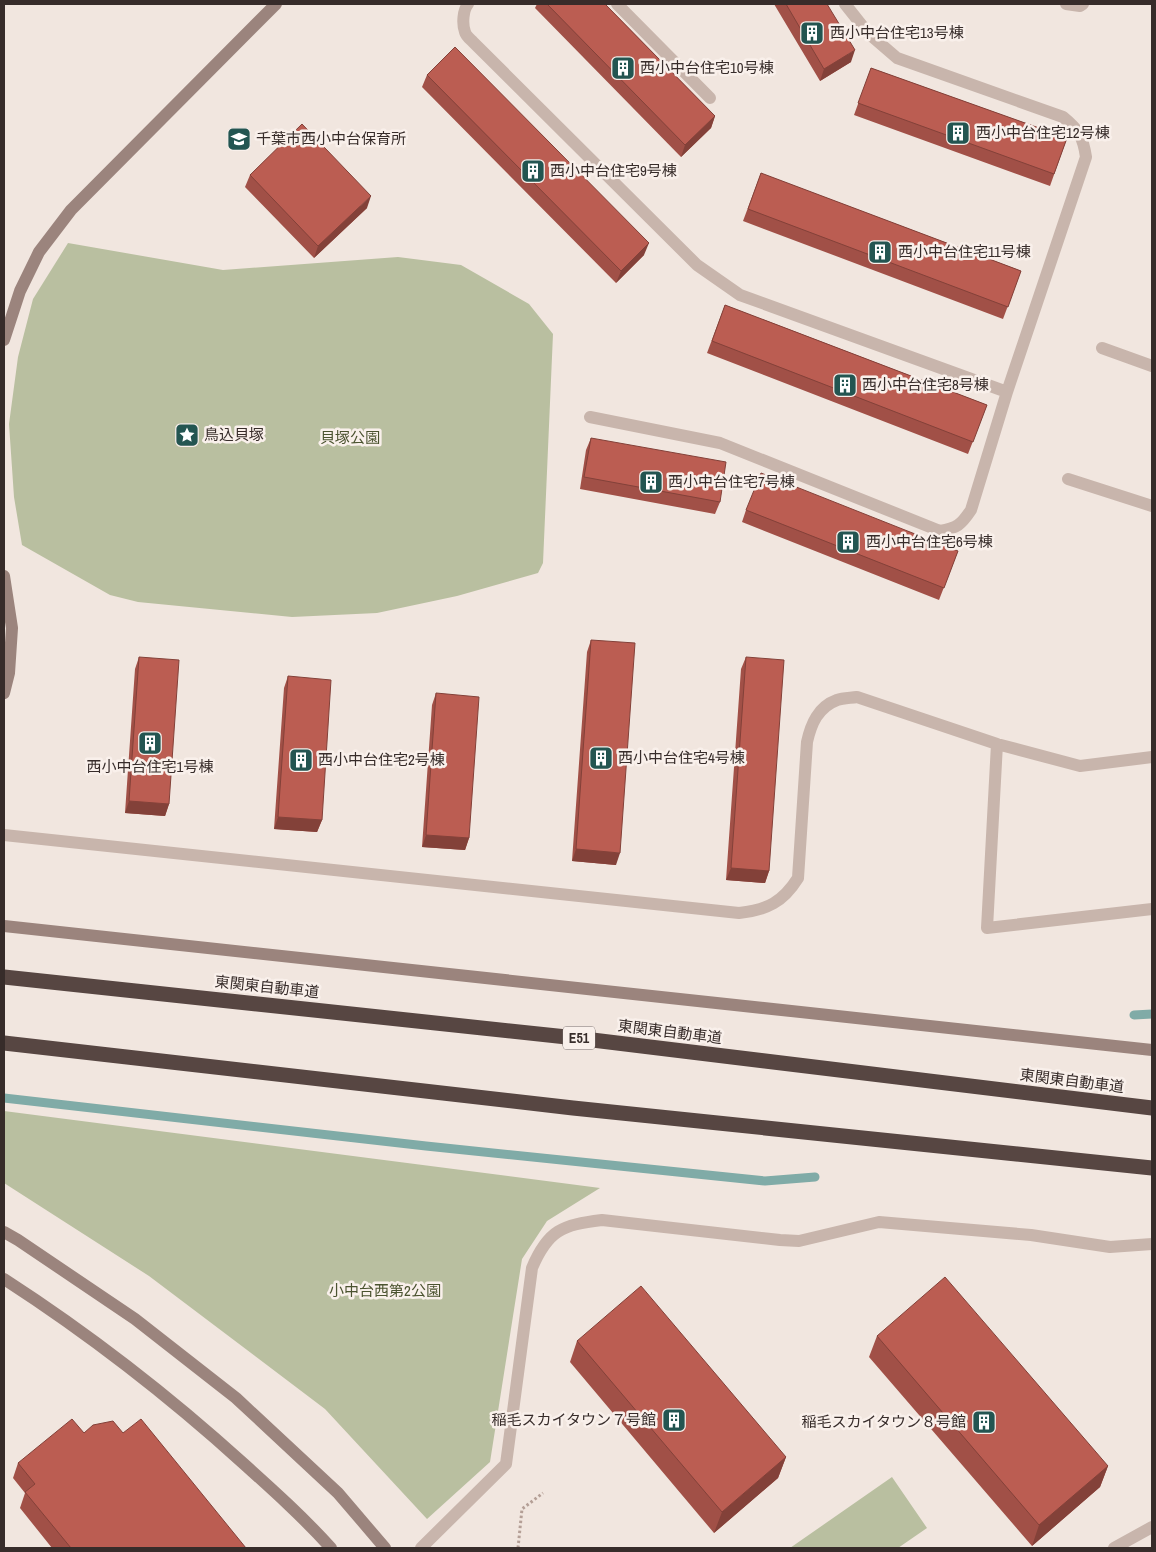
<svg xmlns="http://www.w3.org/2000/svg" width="1156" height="1552" viewBox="0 0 1156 1552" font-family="'Archivo Narrow','Noto Sans JP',sans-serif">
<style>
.green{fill:#b9bfa0}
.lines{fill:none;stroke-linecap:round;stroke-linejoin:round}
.stream{stroke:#80aba7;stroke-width:9}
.path{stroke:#b49f96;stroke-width:3;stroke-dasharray:2.5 2.5;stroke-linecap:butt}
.lane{stroke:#c8b5ac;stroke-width:12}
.street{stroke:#c8b5ac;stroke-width:12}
.secondary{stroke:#9b847d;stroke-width:12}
.highway{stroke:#574642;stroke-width:15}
.wall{fill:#a15047}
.shaded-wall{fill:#834139}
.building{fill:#bb5d52;stroke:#834139}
.labels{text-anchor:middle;stroke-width:5;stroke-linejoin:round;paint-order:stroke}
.shield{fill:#f9f0eb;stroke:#716764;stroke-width:1}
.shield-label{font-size:14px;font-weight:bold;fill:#372c2a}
.poi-label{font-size:15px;fill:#372c2a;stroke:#f9f0eb;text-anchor:start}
.park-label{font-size:15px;fill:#4b5330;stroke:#f9f0eb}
.street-label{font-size:15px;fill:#372c2a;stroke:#f9f0eb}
</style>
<rect width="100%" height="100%" fill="#f1e6df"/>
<!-- green -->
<path class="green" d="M68,243L223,270L398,257L461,265L529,304L553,334L543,563L538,573L457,596L377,613L292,617L138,602L110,595L22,545L14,497L9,424L18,357L33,299Z
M4,1111L600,1188L547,1221L522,1259L490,1462L427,1519L325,1409L149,1276L4,1183Z
M892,1477L927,1528L898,1548H790Z"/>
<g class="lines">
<!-- stream -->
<path class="stream" d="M1134,1015L1152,1014
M4,1098L426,1146L765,1181L815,1177"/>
<!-- path -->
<path class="path" d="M518,1548L522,1509L543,1493"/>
<!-- lane -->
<path class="lane" d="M468,4C463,10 462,24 465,32C466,36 470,39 473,42L697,265L740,295L1007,392
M617,4L710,98
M1102,348L1152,366
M590,417L720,443L940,531C957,528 961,525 971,510L1007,392L1086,157C1083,137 1079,130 1063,117L897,58L868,33L845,4
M1068,479L1152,506"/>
<!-- street -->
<path class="street" d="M1066,4L1080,6L1083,4
M997,744L987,928L1152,909
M4,835L739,913C767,910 783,902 798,878L807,742C811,724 818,707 837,700C843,698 851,698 857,697L997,744L1080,766L1152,757
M421,1548L506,1464L532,1268C548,1230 562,1225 602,1220L780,1240L799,1241L879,1222L1031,1235L1110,1247L1152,1244
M1114,1548L1152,1527"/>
<!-- secondary -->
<path class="secondary" d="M4,340L20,291L39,252L71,210L276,4
M4,576L12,628L9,673L4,693
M4,926L1152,1050
M4,1232L18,1240L135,1319L236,1398L338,1493L385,1548
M4,1279C89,1334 169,1396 244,1464C274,1491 304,1518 331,1548"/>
<!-- highway -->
<path class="highway" d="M4,977L576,1038L1152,1108
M4,1043L573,1108L1152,1168"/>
</g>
<!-- wall -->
<path class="wall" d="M537,4H605L715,116L711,128L681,157L535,8Z
M774,4H827L851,62L820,81Z
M871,68L1067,138L1050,186L854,115Z
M427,75L644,255L616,283L422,87Z
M761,173L1021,271L1003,319L743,221Z
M250,175L367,208L314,258L245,187Z
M725,305L987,405L968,454L707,353Z
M591,438L720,502L715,514L580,489L586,450Z
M746,510L958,551L939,600L742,522Z
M591,640L616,865L572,861L587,652Z
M139,657L169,804L165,816L125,813L135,669Z
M746,657L769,871L765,883L726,880L741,669Z
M288,676L322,820L317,832L274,829L284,688Z
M436,693L469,838L465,850L422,847L432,705Z
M877,1336L1108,1466L1100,1487L1032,1546L869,1357Z
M577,1341L786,1457L778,1478L714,1533L570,1362Z
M84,1433H123L246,1548H52L20,1508L25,1493L13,1478L18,1463Z"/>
<!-- shaded-wall -->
<path class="shaded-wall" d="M855,50L851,62L820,81L824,69Z
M715,116L711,128L681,157L685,145Z
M371,196L367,208L314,258L318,246Z
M649,243L644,255L616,283L621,271Z
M129,801L169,804L165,816L125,813Z
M278,817L322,820L317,832L274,829Z
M426,835L469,838L465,850L422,847Z
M576,849L620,853L616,865L572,861Z
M731,868L769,871L765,883L726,880Z
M786,1457L778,1478L714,1533L722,1512Z
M1108,1466L1100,1487L1032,1546L1039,1525Z"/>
<!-- building -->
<path class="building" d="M547,4H605L715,116L685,145Z
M786,4H827L855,50L824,69Z
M455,47L649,243L621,271L427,75Z
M871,68L1067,138L1054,174L858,103Z
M302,124L371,196L318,246L250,175Z
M761,173L1021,271L1008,307L748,209Z
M725,305L987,405L973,442L712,341Z
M591,438L726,462L720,502L584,477Z
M761,473L958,551L944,588L746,510Z
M591,640L635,643L620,853L576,849Z
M139,657L179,660L169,804L129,801Z
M746,657L784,660L769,871L731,868Z
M288,676L331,680L322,820L278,817Z
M436,693L479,697L469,838L426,835Z
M945,1277L1108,1466L1039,1525L877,1336Z
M641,1286L786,1457L722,1512L577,1341Z
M72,1419L84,1433L93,1425L113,1421L123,1433L141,1419L246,1548H71L25,1492L35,1484L18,1463Z"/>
<!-- icons -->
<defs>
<g id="building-square" transform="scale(1.25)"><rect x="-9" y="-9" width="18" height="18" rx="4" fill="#235551" stroke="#f9f0eb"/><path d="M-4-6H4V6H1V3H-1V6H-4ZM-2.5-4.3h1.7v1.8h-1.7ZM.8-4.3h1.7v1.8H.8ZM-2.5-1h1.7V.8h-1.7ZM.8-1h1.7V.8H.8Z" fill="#fff"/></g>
<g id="school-square" transform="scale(1.25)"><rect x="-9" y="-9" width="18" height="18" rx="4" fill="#235551" stroke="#f9f0eb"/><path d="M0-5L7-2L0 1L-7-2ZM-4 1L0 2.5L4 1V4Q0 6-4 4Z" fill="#fff"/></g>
<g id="sight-square" transform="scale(1.25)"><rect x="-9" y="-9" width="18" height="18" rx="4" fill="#235551" stroke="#f9f0eb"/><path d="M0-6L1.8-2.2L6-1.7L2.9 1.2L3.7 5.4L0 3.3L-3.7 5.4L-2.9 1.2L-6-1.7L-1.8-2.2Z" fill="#fff"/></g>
</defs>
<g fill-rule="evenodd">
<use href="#building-square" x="812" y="33"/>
<use href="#building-square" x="623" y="68"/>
<use href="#building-square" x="958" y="133"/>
<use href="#school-square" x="239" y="139"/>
<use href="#building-square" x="533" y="171"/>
<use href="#building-square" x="880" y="252"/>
<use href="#building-square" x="845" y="385"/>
<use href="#sight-square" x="187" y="435"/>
<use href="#building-square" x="651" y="482"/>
<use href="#building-square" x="848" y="542"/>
<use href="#building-square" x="150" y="743"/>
<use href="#building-square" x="601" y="758"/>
<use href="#building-square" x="301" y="760"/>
<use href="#building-square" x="674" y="1420"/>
<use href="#building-square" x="984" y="1422"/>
</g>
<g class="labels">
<!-- shield labels -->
<rect class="shield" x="563" y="1026.5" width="32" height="23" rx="4"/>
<g class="shield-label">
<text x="579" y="1043">E51</text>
</g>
<!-- poi labels -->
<g class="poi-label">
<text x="830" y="38">西小中台住宅13号棟</text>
<text x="640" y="73">西小中台住宅10号棟</text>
<text x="976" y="138">西小中台住宅12号棟</text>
<text x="256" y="144">千葉市西小中台保育所</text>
<text x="550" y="176">西小中台住宅9号棟</text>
<text x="898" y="257">西小中台住宅11号棟</text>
<text x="862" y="390">西小中台住宅8号棟</text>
<text x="204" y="440">鳥込貝塚</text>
<text x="668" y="487">西小中台住宅7号棟</text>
<text x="866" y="547">西小中台住宅6号棟</text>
<text x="618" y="763">西小中台住宅4号棟</text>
<text x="318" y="765">西小中台住宅2号棟</text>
<text x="150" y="772" text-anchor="middle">西小中台住宅1号棟</text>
<text x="656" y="1425" text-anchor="end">稲毛スカイタウン７号館</text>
<text x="966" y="1427" text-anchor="end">稲毛スカイタウン８号館</text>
</g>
<!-- park labels -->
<g class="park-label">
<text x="350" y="443">貝塚公園</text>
<text x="385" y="1296">小中台西第2公園</text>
</g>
<!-- street labels -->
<g class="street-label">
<text transform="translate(267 987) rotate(6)" y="5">東関東自動車道</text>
<text transform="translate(670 1032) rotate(7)" y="5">東関東自動車道</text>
<text transform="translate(1072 1081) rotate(7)" y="5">東関東自動車道</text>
</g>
</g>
<!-- border -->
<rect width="1156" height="1552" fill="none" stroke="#372c2a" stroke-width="10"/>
</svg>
